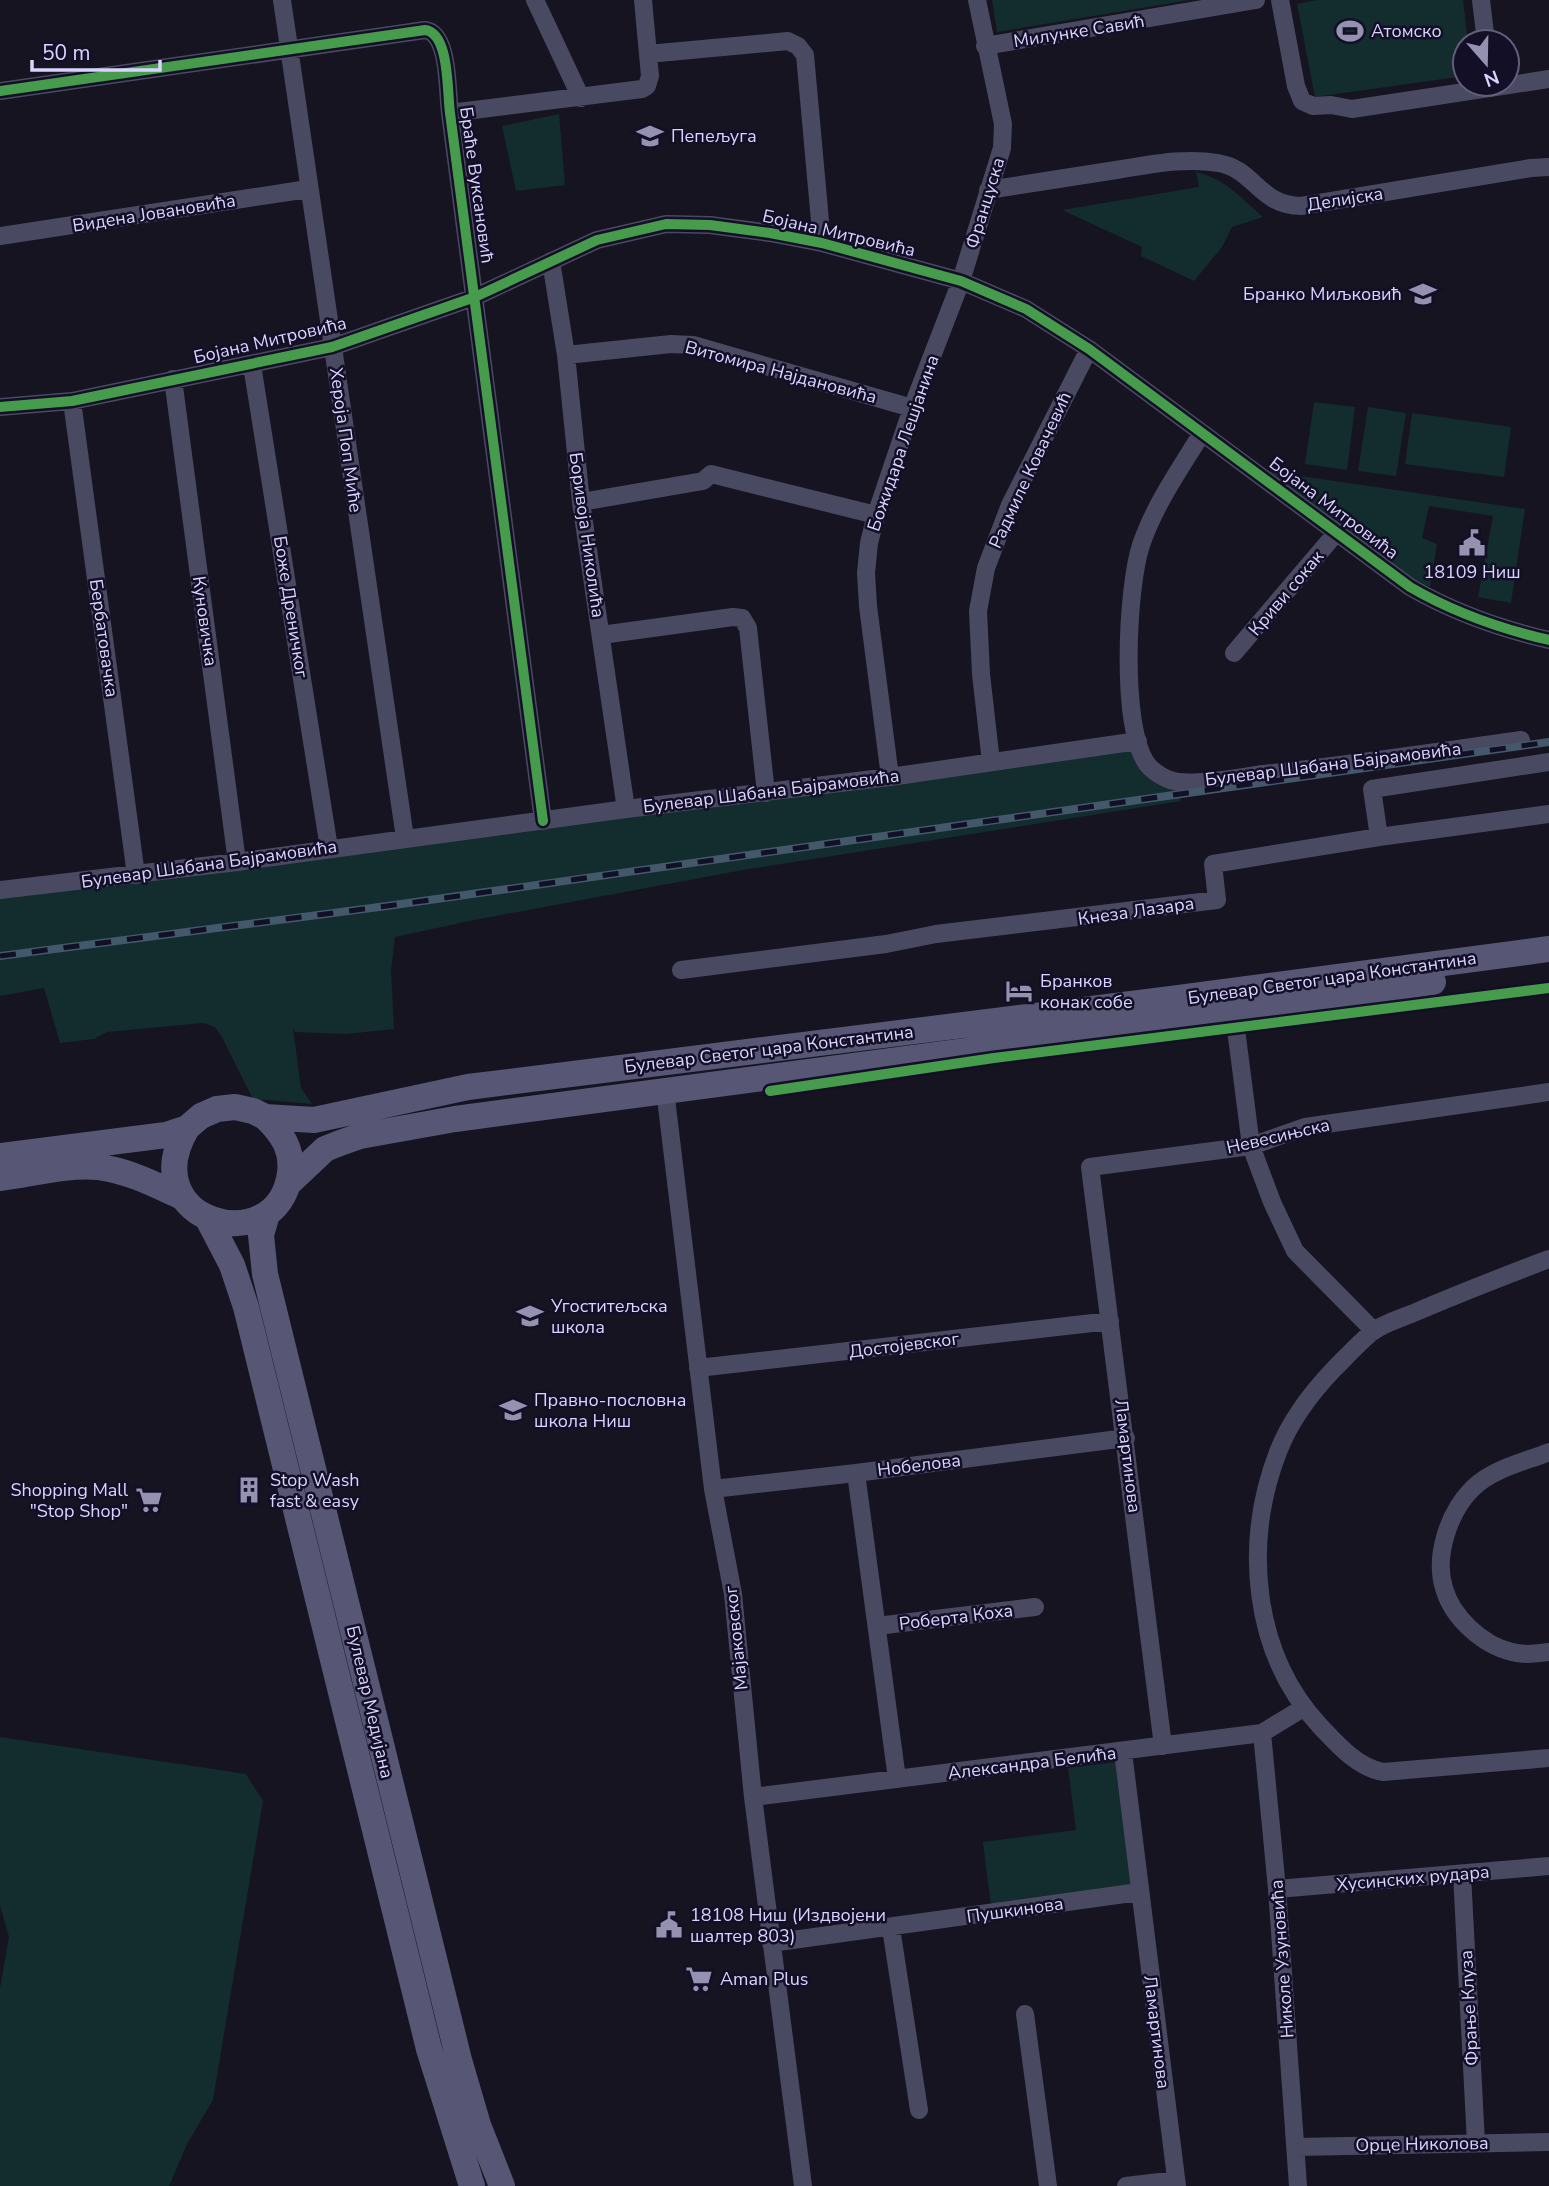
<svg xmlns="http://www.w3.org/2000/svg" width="1549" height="2186" viewBox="0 0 1549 2186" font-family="'Nunito Sans',sans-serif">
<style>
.green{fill:#132c2d}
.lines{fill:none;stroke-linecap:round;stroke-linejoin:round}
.street{stroke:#4a4962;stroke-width:18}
.secondary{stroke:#575674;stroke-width:26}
.rail-casing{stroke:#43596b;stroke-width:8}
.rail{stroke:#130f26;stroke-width:5;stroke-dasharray:16;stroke-linecap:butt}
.cycleway-casing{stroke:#130f26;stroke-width:15}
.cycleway{stroke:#469c4c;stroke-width:10}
.labels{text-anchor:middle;stroke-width:5;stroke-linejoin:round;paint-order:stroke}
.street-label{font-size:18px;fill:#d9d4ff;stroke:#130f26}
.poi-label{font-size:18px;fill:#d9d4ff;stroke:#130f26;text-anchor:start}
</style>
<rect width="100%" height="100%" fill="#161421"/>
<!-- green -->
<path class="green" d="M992,0H1190L997,32Z
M1317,0H1463L1468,42H1465V76L1315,97L1297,4Z
M559,114L565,185L516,191L502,126Z
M1196,172C1226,179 1240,197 1263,217L1232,227L1222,247L1194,281L1141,256L1142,247L1062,210L1199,187Z
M1314,402L1355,407L1347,470L1305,464Z
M1368,407L1406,413L1396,476L1358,471Z
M1412,413L1511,427L1504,477L1405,464Z
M1267,471L1525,509L1511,603L1478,597L1493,516L1429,506L1422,538L1437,544L1430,587L1413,580Z
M1136,743L1177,783L1181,801L743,870L469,921L395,937L391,971L394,1029L346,1034L295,1032L293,1028L301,1088L312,1104L253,1099L222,1037L215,1027L203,1023L107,1032L94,1039L60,1043L44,988L0,996V894Z
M0,1737L246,1774L263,1801L213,2100L187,2144L169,2186H0V1988L9,1937L0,1906Z
M1116,1762L1132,1888L991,1906L983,1842L1076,1830L1068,1768Z"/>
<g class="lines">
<!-- street -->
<path class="street" d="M282,0L405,838
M535,0L581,98
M1280,0L1296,86L1302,101L1313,106L1331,105L1352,109L1549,79
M1481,0L1486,42
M985,46L1256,0
M648,54L788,41L798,46L805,55L822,243
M0,91L425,30C450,33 447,93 450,113L543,821
M450,113L642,89L647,86L650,76L643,0
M988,190C1031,183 1073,177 1116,170C1149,165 1184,157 1218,163C1255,169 1258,205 1301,206L1531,168L1549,167
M0,236L308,189
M551,261L566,355L581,502L626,809
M566,355L671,344L693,345L912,408
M252,365L329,848
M173,379L237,862
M72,401L136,875
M0,407L72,401L332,347L475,297L597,240L666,224L710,225L770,233L822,243L961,281L1026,309L1089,349L1410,587C1453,612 1501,629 1549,640
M1202,433C1180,469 1155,504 1141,545C1127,588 1120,726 1147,764C1154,773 1168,781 1179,782C1199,785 1241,777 1263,774C1350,765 1435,752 1521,740
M581,502L703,481L711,474L876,515
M601,635L733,617L742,618L748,628L766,793
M1234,653L1337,532
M991,762L981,674L978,611L986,568L1010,505L1089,349
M890,777L868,606L866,573L869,543L876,515L912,408L961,281L1002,148L1003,124L977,0
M1379,837L1372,789L1549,762
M0,890L237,862L626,809L890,777L1138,741
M681,970L886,944L936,934L1217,900L1213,864L1379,837L1549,814
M1236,1029L1251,1146L1272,1202L1295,1251L1374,1331
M665,1090L713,1489L733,1594L753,1797L803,2186
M1549,1259C1504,1276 1460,1293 1416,1312C1402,1318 1384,1323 1372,1332C1359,1343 1346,1357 1334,1369C1311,1393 1290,1421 1278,1452C1243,1543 1252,1653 1320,1726C1338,1745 1357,1767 1383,1772L1549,1758
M698,1368L1110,1321
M1549,1452C1524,1462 1491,1469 1472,1489C1449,1512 1434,1556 1444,1588C1452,1617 1482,1645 1512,1652C1523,1655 1537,1654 1549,1652
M856,1473L897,1779
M713,1489L856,1473L1126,1438
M877,1626L1035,1607
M1262,1733L1277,1889L1298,2186
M1163,1746L1090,1167L1251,1146L1305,1127L1549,1092
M1123,1752L1177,2186
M753,1797L1262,1733L1303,1708
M1462,1874L1476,2143
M1277,1889L1549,1866
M891,1928L919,2110
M771,1943L1139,1892
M1025,2014L1048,2186
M1296,2147L1549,2142
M1126,2186L1176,2180"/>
<!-- secondary -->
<path class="secondary" d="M187,1128C131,1222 278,1263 290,1173C293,1150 282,1133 265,1117
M0,1156L166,1135L187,1128L201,1116L217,1109L235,1107L253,1111L265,1117L314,1120L468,1087L1171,999L1549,949
M0,1178C32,1174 67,1164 99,1167C129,1171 156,1185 182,1197
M289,1183L325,1149L340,1143L360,1136L455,1119L1004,1046L1433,982
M267,1214L261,1235L265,1274L459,2060L478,2125L502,2186
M208,1219L232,1265L246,1307L429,2049L472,2186"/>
<!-- rail casing -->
<g class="rail-casing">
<path id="rail" d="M0,956L387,906L1549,742"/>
</g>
<!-- rail -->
<use href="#rail" class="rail"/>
<!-- cycleway casing -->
<g class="cycleway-casing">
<path id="cycleway" d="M0,91L425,30C450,33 447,93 450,113L543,821
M0,407L72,401L332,347L475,297L597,240L666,224L710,225L770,233L822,243L961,281L1026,309L1089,349L1410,587C1453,612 1501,629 1549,640
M770,1091L994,1058L1549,988"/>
</g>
<!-- cycleway -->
<use href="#cycleway" class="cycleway"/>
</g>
<!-- icons -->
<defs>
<g id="stadium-bare" transform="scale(2.1)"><path d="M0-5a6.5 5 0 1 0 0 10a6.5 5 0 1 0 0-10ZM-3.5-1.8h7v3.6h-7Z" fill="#9591b1" stroke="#130f26" stroke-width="2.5" paint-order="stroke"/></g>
<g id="school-bare" transform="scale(2.1)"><path d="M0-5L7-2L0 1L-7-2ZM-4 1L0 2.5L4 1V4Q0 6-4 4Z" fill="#9591b1" stroke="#130f26" stroke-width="2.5" paint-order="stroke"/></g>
<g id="civic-bare" transform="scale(2.1)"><path d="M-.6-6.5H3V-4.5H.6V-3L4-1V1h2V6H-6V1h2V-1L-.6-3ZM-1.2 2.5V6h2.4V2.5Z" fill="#9591b1" stroke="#130f26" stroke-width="2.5" paint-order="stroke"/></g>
<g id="hotel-bare" transform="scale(2.1)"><path d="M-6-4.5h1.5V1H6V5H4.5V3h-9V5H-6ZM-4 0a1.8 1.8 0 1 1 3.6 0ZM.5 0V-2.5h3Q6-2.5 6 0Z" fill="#9591b1" stroke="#130f26" stroke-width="2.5" paint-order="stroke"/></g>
<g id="building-bare" transform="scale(2.1)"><path d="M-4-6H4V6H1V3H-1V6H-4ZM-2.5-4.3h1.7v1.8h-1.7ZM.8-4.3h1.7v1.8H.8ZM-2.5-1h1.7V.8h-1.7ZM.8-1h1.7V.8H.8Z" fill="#9591b1" stroke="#130f26" stroke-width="2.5" paint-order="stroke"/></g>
<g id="supermarket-bare" transform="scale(2.1)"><path d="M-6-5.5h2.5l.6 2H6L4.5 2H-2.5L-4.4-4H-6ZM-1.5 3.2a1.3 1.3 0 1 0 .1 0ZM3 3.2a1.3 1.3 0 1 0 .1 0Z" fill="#9591b1" stroke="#130f26" stroke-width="2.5" paint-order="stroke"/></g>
</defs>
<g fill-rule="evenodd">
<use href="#stadium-bare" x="1350" y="31"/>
<use href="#school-bare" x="650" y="136"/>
<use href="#school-bare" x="1423" y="294"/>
<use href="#civic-bare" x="1472" y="543"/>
<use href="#hotel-bare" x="1019" y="991"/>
<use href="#school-bare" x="530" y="1316"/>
<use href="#school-bare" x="513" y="1410"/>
<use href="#building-bare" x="249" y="1490"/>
<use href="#supermarket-bare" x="149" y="1500"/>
<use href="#civic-bare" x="669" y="1925"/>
<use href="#supermarket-bare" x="699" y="1979"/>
</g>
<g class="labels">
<!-- street labels -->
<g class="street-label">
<text transform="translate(1079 31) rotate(-9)" y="6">Милунке Савић</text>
<text transform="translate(477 185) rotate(82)" y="6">Браће Вуксановић</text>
<text transform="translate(1345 199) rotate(-9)" y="6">Делијска</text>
<text transform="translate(985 203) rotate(-73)" y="6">Француска</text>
<text transform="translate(154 213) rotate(-9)" y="6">Видена Јовановића</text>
<text transform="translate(839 233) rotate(13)" y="6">Бојана Митровића</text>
<text transform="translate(270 340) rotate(-13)" y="6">Бојана Митровића</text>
<text transform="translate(781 372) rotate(15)" y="6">Витомира Најдановића</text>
<text transform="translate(346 440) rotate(82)" y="6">Хероја Поп Миће</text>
<text transform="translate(903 443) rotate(-71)" y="6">Божидара Лешјанина</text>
<text transform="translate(1030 470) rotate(-65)" y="6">Радмиле Ковачевић</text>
<text transform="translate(1334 508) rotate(37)" y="6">Бојана Митровића</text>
<text transform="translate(587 535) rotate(82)" y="6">Боривоја Николића</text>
<text transform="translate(1286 593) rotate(-50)" y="6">Криви сокак</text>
<text transform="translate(291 607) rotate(81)" y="6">Боже Дреничког</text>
<text transform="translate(205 621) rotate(82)" y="6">Куновичка</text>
<text transform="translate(104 638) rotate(82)" y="6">Бербатовачка</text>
<text transform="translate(1333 764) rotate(-7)" y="6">Булевар Шабана Бајрамовића</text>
<text transform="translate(771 791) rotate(-7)" y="6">Булевар Шабана Бајрамовића</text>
<text transform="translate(209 864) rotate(-8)" y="6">Булевар Шабана Бајрамовића</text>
<text transform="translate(1136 911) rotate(-8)" y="6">Кнеза Лазара</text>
<text transform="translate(1332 978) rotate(-8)" y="6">Булевар Светог цара Константина</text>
<text transform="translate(769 1049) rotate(-7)" y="6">Булевар Светог цара Константина</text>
<text transform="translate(1278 1136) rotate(-13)" y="6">Невесињска</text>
<text transform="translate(904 1345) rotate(-7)" y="6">Достојевског</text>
<text transform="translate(1128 1456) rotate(83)" y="6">Ламартинова</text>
<text transform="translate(919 1465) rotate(-7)" y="6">Нобелова</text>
<text transform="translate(956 1617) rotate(-7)" y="6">Роберта Коха</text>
<text transform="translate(736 1638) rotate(-96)" y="6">Мајаковског</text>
<text transform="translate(370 1702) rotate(77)" y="6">Булевар Медијана</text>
<text transform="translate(1032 1763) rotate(-7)" y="6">Александра Белића</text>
<text transform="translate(1413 1878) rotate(-5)" y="6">Хусинских рудара</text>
<text transform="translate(1015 1910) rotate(-8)" y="6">Пушкинова</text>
<text transform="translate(1282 1959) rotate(-94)" y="6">Николе Узуновића</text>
<text transform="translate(1469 2008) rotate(-93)" y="6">Фрање Клуза</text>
<text transform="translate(1157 2032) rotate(83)" y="6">Ламартинова</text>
<text transform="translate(1422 2144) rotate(-1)" y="6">Орце Николова</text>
</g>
<!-- poi labels -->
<g class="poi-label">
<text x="1371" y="37">Атомско</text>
<text x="671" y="142">Пепељуга</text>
<text x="1402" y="300" text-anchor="end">Бранко Миљковић</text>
<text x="1472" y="578" text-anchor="middle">18109 Ниш</text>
<text x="1040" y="987">Бранков<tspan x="1040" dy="21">конак собе</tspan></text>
<text x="551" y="1312">Угоститељска<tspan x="551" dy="21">школа</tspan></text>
<text x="534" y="1406">Правно-пословна<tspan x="534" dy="21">школа Ниш</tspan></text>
<text x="270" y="1486">Stop Wash<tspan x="270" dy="21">fast &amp; easy</tspan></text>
<text x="128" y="1496" text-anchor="end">Shopping Mall<tspan x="128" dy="21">"Stop Shop"</tspan></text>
<text x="690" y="1921">18108 Ниш (Издвојени<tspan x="690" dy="21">шалтер 803)</tspan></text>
<text x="720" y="1985">Aman Plus</text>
</g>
</g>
<!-- north arrow -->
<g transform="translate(1486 63) rotate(160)"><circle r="33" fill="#130f26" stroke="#625e7d" stroke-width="2"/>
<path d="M0-5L12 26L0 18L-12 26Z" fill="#9591b1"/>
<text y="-10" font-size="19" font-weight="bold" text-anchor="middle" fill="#d9d4ff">N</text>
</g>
<!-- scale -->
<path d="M32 60v10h128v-10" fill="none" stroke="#d9d4ff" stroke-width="3.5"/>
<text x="42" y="60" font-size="21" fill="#d9d4ff" stroke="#130f26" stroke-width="5" paint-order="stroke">50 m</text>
</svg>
